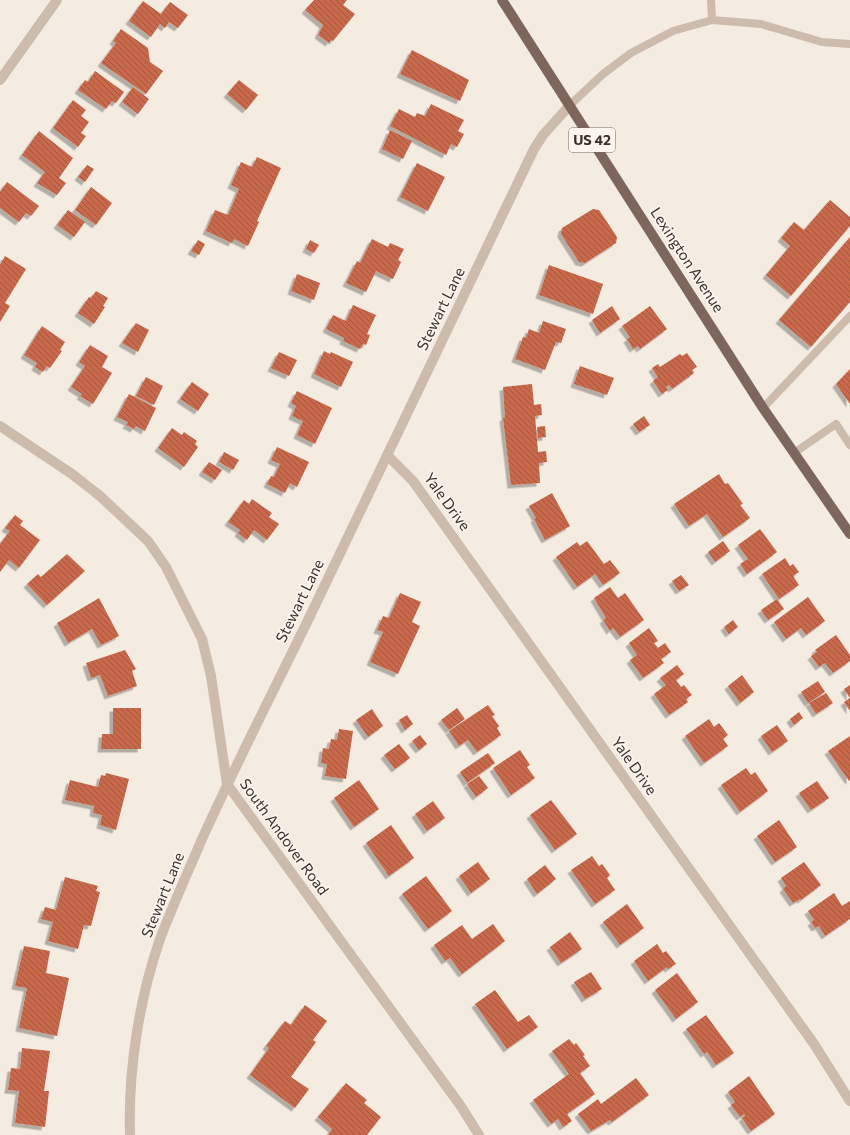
<svg xmlns="http://www.w3.org/2000/svg" width="850" height="1135" viewBox="0 0 850 1135" font-family="Commissioner,sans-serif">
<style>
.building{fill:url(#building-back-hatch);filter:url(#shadow)}
.lines{fill:none;stroke-linecap:round;stroke-linejoin:round}
.lane{stroke:#cdbbac;stroke-width:8}
.street{stroke:#cdbbac;stroke-width:10}
.primary{stroke:#7d675c;stroke-width:10}
.labels{text-anchor:middle;stroke-width:3.5;stroke-linejoin:round;paint-order:stroke}
.shield{fill:#fbf5ee;stroke:#756b66;stroke-width:1}
.shield-label{font-size:14px;font-weight:bold;fill:#3b302b}
.street-label{font-size:15px;fill:#3b302b;stroke:#fbf5ee}
</style>
<defs>
<pattern id="building-back-hatch" width="6" height="6" patternUnits="userSpaceOnUse"><rect width="6" height="6" fill="#c8694b"/><path d="M-1 5l2 2M0 0l6 6M5-1l2 2" fill="none" stroke="#a4573f"/></pattern>
<filter id="shadow"><feDropShadow dx="-3.5" dy="3.5" stdDeviation="0" flood-color="#0004"/></filter>
</defs>
<rect width="100%" height="100%" fill="#f4ebe1"/>
<!-- building -->
<path class="building" d="M314,0H347L343,5L355,14L333,41L331,40L329,43L318,35L323,25L305,10Z
M143,1L161,14L170,2L188,15L178,28L169,22L165,28L160,24L151,37L129,21Z
M121,29L148,48L150,62L163,71L146,94L101,63L116,43L113,41Z
M412,50L469,80L460,101L400,74Z
M95,71L124,92L116,103L112,101L106,109L78,90L85,80L88,82Z
M239,80L258,95L246,110L227,94Z
M133,87L149,99L138,114L122,102Z
M73,100L86,110L81,116L89,122L81,133L86,136L78,147L53,128Z
M431,104L464,120L458,131L464,134L457,147L451,144L446,155L390,126L399,109L415,117L417,113L425,116Z
M390,130L412,141L403,159L382,149Z
M39,131L73,158L59,178L66,183L57,195L37,183L45,172L22,155Z
M257,157L281,168L257,221L259,222L248,246L234,239L232,243L206,231L215,210L228,215L239,189L231,185L241,162L252,167Z
M417,163L445,177L428,211L400,197Z
M87,165L94,169L85,182L78,177Z
M7,182L39,206L31,216L26,213L19,222L0,208V192Z
M91,187L112,203L96,225L75,210Z
M830,200L850,217V226L791,296L766,275L790,246L781,238L794,222L804,230Z
M593,209L599,210L617,237L616,243L585,263L579,262L561,234L562,228Z
M68,210L85,222L74,237L57,225Z
M850,237V302L811,347L779,320Z
M372,239L388,247L390,243L404,249L398,260L401,262L393,279L376,271L366,292L346,283L357,261L360,263Z
M198,240L205,244L199,255L191,251Z
M310,240L319,245L314,253L306,249Z
M5,256L26,269L5,303L10,306L0,322V265Z
M549,265L603,284L593,314L539,295Z
M297,274L320,283L314,300L291,291Z
M96,291L108,298L103,306L105,307L94,324L78,313L89,297L91,298Z
M353,305L376,315L367,334L370,335L366,345L363,344L360,349L343,341L344,338L326,329L333,315L346,321Z
M612,306L620,319L600,333L592,320Z
M650,306L667,329L640,349L638,346L633,349L627,339L630,337L622,326Z
M543,321L566,329L561,343L556,342L545,370L515,359L523,337L526,338L529,329L539,333Z
M136,323L149,330L138,352L122,343Z
M42,326L65,342L60,350L62,351L50,368L47,366L43,372L35,367L37,363L24,355Z
M90,345L108,356L102,367L112,373L93,404L80,396L82,394L71,387L85,366L79,362Z
M324,351L330,354L331,352L353,362L341,387L314,374Z
M279,352L297,360L289,376L271,368Z
M687,353L697,367L692,370L694,373L672,389L669,385L666,387L668,390L662,394L653,381L658,377L652,368L658,364L660,367L680,354L682,356Z
M580,366L614,378L607,395L574,384Z
M850,369V404L836,384Z
M146,377L163,386L154,405L136,396Z
M192,382L209,394L198,411L180,399Z
M532,384L534,405L541,404L542,415L535,416L538,452L546,451L547,462L539,463L540,483L511,485L503,418L505,417L503,387Z
M297,391L332,408L315,444L297,435L303,421L292,416L296,406L291,403Z
M129,394L156,408L145,431L136,426L134,429L126,425L128,422L117,417Z
M644,416L650,425L639,432L633,424Z
M545,426L546,437L538,438L537,427Z
M172,428L182,435L184,432L197,441L195,444L198,447L184,467L158,448Z
M277,447L309,462L297,487L290,483L285,493L267,484L271,476L274,477L280,464L271,460Z
M224,452L239,460L233,470L219,462Z
M209,462L222,470L215,480L202,472Z
M719,474L725,484L728,483L743,504L740,505L750,518L723,537L707,514L689,526L674,504Z
M552,493L570,526L545,540L534,519L536,518L529,506Z
M252,499L272,513L269,517L279,524L267,540L254,530L247,540L238,533L240,530L228,522L244,500L249,504Z
M15,515L23,521L20,525L40,540L19,568L9,560L0,572V544L10,531L5,528Z
M760,529L777,552L747,574L740,564L748,559L738,545Z
M587,541L604,564L610,560L620,573L603,585L595,574L577,587L556,557L577,542L580,546Z
M723,541L730,551L715,562L708,552Z
M67,554L85,571L47,605L27,584L38,574L41,577Z
M785,558L790,566L793,564L799,572L793,576L799,585L779,599L762,574Z
M681,575L689,585L679,591L672,581Z
M610,587L618,598L625,593L644,620L620,637L613,628L610,631L603,620L606,618L594,598Z
M400,593L421,602L412,622L420,626L398,674L370,662L383,632L377,630L383,616L389,618Z
M808,597L825,621L806,635L801,628L786,639L774,622Z
M99,598L119,636L101,645L92,629L68,643L57,623Z
M777,599L784,609L768,620L761,610Z
M733,620L738,627L729,634L724,627Z
M649,628L658,641L654,643L658,648L665,643L671,652L661,659L664,663L643,678L630,660L637,655L629,643Z
M836,635L850,655V661L833,673L825,663L819,667L811,656L817,652L815,650Z
M125,650L136,669L132,671L137,686L108,696L100,675L91,678L86,663Z
M677,665L684,674L676,680L681,687L684,685L692,695L686,699L688,702L669,715L654,694L666,685L660,678Z
M742,675L754,692L740,703L728,686Z
M818,681L825,692L808,703L801,692Z
M850,685V711L844,702L850,698L844,689Z
M826,693L833,703L816,714L809,703Z
M488,705L495,715L492,716L499,726L497,728L501,735L477,752L468,740L459,746L449,731Z
M113,708H141V749H101L102,734H113Z
M457,708L465,719L449,730L441,720Z
M372,709L383,726L368,737L356,720Z
M799,712L803,718L794,725L790,719Z
M407,715L413,724L405,730L399,720Z
M709,719L714,727L719,723L728,735L723,739L728,746L704,763L685,736Z
M777,725L788,741L772,752L761,736Z
M339,729L353,731L346,779L325,776L327,764L321,763L323,748L329,749L331,739L337,740Z
M420,735L427,744L419,750L412,741Z
M850,736V780L849,781L828,751Z
M399,744L410,758L395,769L384,755Z
M520,750L530,765L527,767L535,778L511,795L493,768Z
M488,753L495,763L467,783L460,772Z
M746,768L751,775L755,772L768,791L740,812L721,785Z
M106,773L129,779L116,830L100,825L102,815L93,813L94,806L65,800L70,780L98,787L101,775L105,776Z
M479,776L488,788L476,797L467,784Z
M359,780L379,809L354,827L334,798Z
M817,781L829,798L811,810L799,793Z
M551,800L577,834L555,850L530,815Z
M433,801L445,818L427,831L415,814Z
M779,820L797,847L775,862L757,836Z
M391,825L414,858L389,876L366,843Z
M592,856L599,866L602,864L610,875L607,878L615,890L595,904L571,870Z
M478,862L490,879L471,893L459,876Z
M804,862L821,885L801,900L800,899L793,903L783,889L786,886L781,878Z
M545,865L556,879L537,894L527,879Z
M426,876L452,911L428,929L402,894Z
M65,877L98,886L96,891L100,892L91,926L84,925L78,949L48,941L53,922L41,919L45,907L56,910Z
M834,893L842,906L850,901V919L825,936L819,926L815,928L811,922L814,920L808,911Z
M627,904L644,928L620,945L603,922Z
M493,924L505,941L462,974L450,958L445,961L434,945L462,925L472,939Z
M570,932L582,949L561,963L550,947Z
M657,944L663,953L666,951L676,964L668,969L667,967L648,981L634,961Z
M24,946L50,951L46,973L69,978L57,1036L19,1028L27,988L15,986Z
M591,972L602,989L585,999L574,982Z
M677,973L698,1002L676,1019L655,990Z
M495,990L518,1022L529,1015L538,1027L507,1049L475,1004Z
M305,1005L327,1021L313,1040L316,1042L291,1077L309,1089L295,1108L250,1075L269,1048L266,1046L285,1021L291,1025Z
M706,1015L734,1053L716,1065L707,1052L704,1054L686,1029Z
M569,1039L574,1045L576,1043L585,1055L583,1056L590,1066L580,1073L595,1094L567,1114L572,1121L563,1127L558,1119L551,1124L533,1100L569,1074L552,1051Z
M22,1048L50,1051L44,1091H49L45,1127L15,1123L19,1091L8,1090L11,1068L20,1069Z
M749,1076L775,1114L751,1131L742,1118L745,1116L744,1114L740,1117L731,1105L735,1102L728,1092Z
M636,1078L649,1095L612,1122L610,1120L591,1131L578,1114L598,1099L601,1104Z
M346,1083L367,1100L364,1103L381,1117L367,1135H328L332,1129L318,1117Z"/>
<g class="lines">
<!-- lane -->
<path class="lane" d="M711,0L712,20
M570,105L603,74L631,53L673,31L712,20L761,24L822,42L850,44
M763,408L850,316
M794,453L836,424L850,445"/>
<!-- street -->
<path class="street" d="M0,80L57,0
M0,426L72,474L100,496L148,541L166,567L202,639L211,676L227,784L460,1105L479,1135
M387,455L413,481L814,1044L850,1101
M130,1135C128,1070 139,1000 160,939C173,905 188,872 202,839C236,764 274,690 310,616C385,460 459,304 534,149L543,135L570,105"/>
<!-- primary -->
<path class="primary" d="M502,0L763,408L850,534"/>
</g>
<g class="labels">
<!-- shield labels -->
<rect class="shield" x="569" y="128" width="46" height="24" rx="3"/>
<g class="shield-label">
<text x="592" y="145">US 42</text>
</g>
<!-- street labels -->
<g class="street-label">
<text transform="translate(687 260) rotate(57)" y="5">Lexington Avenue</text>
<text transform="translate(441 309) rotate(-64)" y="5">Stewart Lane</text>
<text transform="translate(447 502) rotate(54)" y="5">Yale Drive</text>
<text transform="translate(300 601) rotate(-64)" y="5">Stewart Lane</text>
<text transform="translate(634 766) rotate(55)" y="5">Yale Drive</text>
<text transform="translate(284 837) rotate(54)" y="5">South Andover Road</text>
<text transform="translate(163 895) rotate(-68)" y="5">Stewart Lane</text>
</g>
</g>
</svg>
